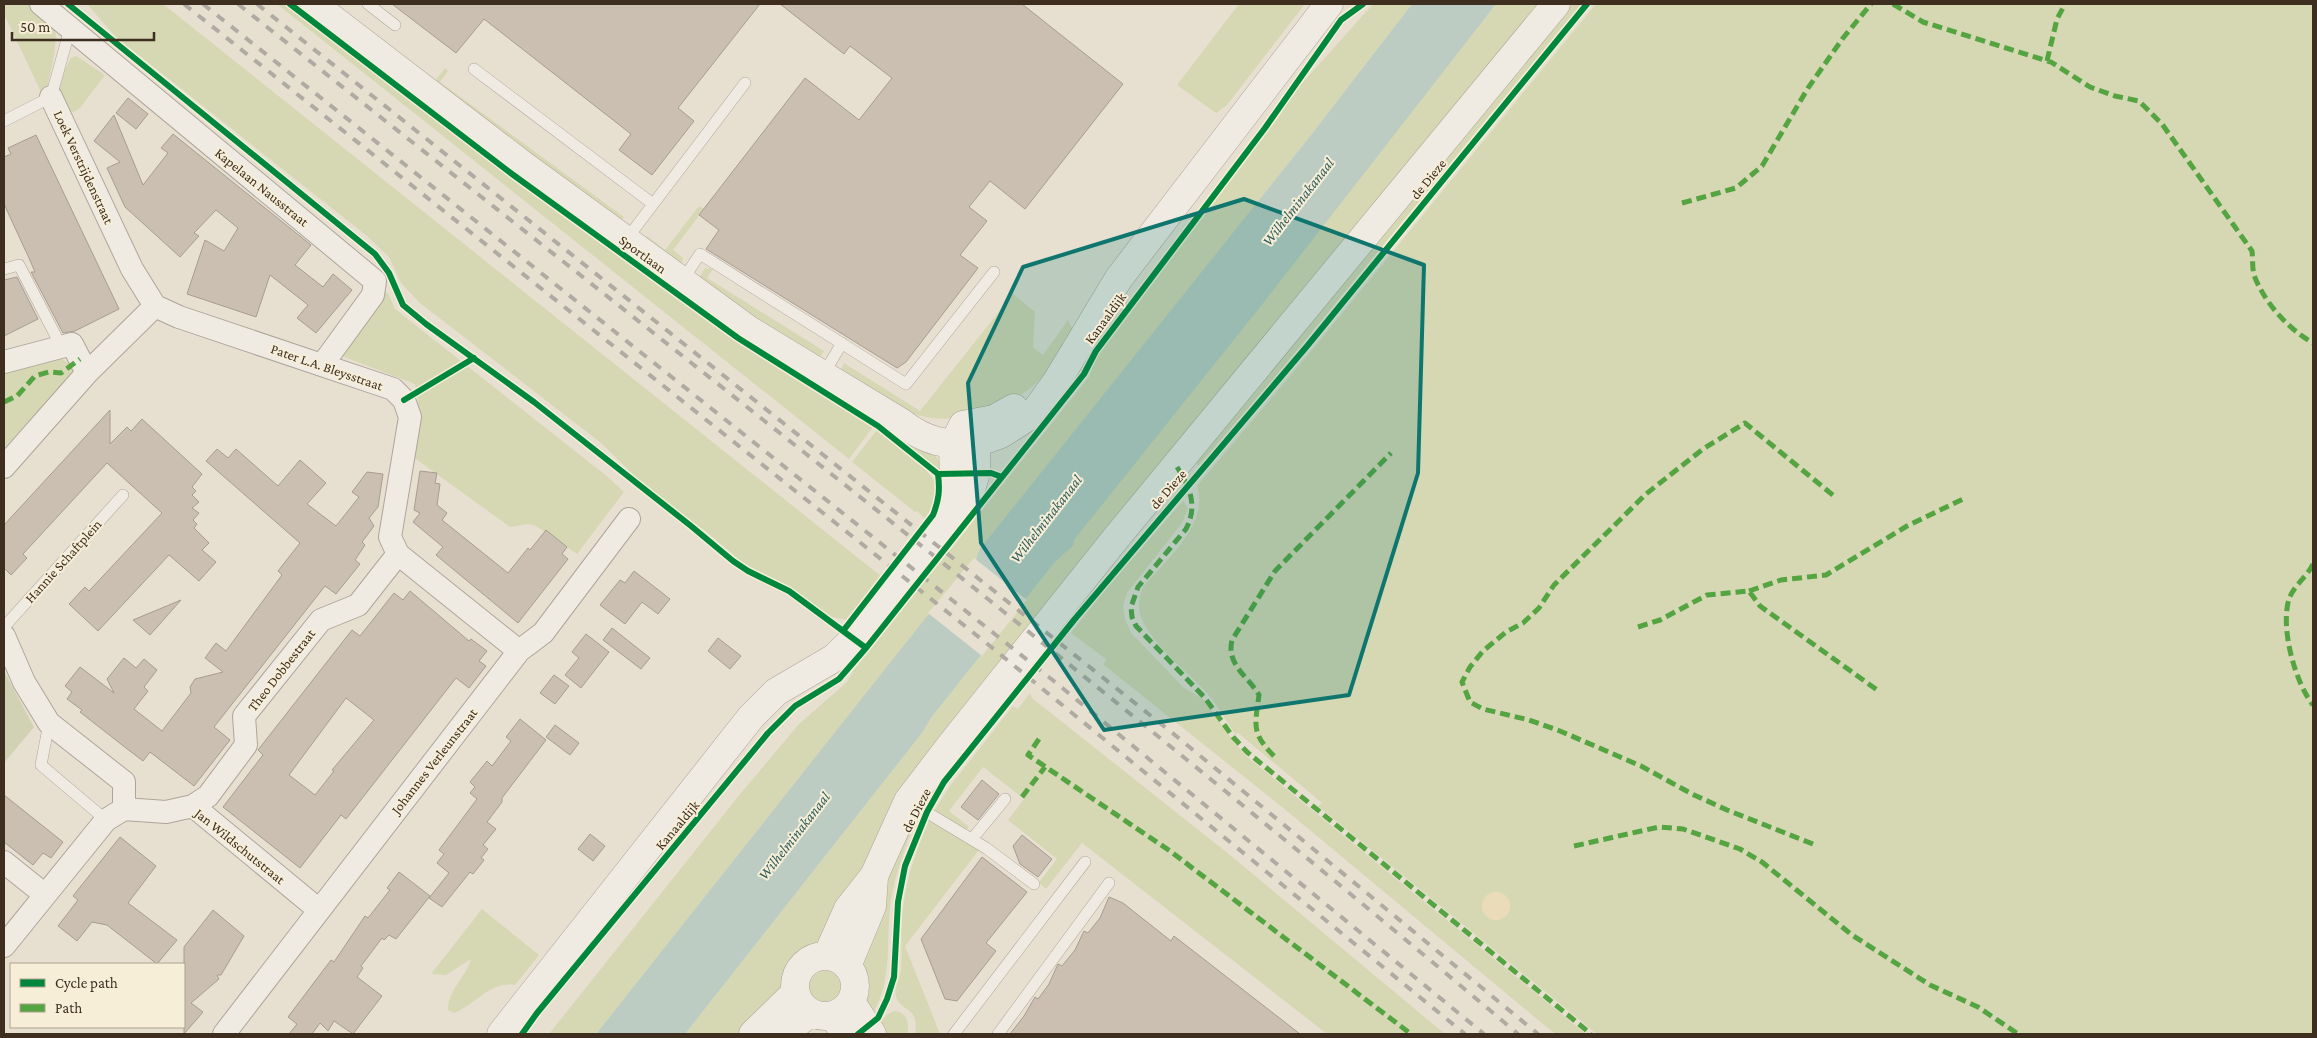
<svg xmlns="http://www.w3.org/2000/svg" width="2317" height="1038" viewBox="0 0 2317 1038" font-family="'Crimson Pro',serif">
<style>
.green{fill:#d6d7b3}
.sand{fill:#eadcb9}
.cemetery{fill:#d1d1b3}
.water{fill:#bcccc2}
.pier{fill:#e7e0d1}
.building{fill:#cbbfb2;stroke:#a89c90;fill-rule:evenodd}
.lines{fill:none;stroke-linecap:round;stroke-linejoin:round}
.service-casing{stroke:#ada599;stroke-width:12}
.minor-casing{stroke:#ada599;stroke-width:24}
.tertiary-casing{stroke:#ada599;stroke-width:29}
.service{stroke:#efebe3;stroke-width:11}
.minor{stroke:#efebe3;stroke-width:22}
.tertiary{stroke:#efebe3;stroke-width:28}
.rail{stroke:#afaaa2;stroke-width:4;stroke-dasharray:9 9;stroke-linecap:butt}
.quiet{stroke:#54a441;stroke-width:5;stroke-dasharray:10 5;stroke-linecap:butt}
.cycleway-casing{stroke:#f7eed8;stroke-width:9}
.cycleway{stroke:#00873e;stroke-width:6}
.marked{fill:#0f766e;fill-opacity:0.2;stroke:#0f766e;stroke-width:4;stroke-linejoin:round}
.labels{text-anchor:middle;stroke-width:4;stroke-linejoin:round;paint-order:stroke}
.street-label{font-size:14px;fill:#3d2e20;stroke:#f7eed8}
.water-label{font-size:15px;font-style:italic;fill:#2f5d5a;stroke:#f7eed8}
</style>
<rect width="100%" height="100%" fill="#e7e0d1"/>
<!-- green -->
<path class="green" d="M4,4H29L55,25C58,47 51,68 47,89L41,92L4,14Z
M87,4H163L882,577L847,620L832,617L792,588L743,563L708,533L647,488L601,443L420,303L401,283L389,257L367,236L116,37Z
M277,4H285L510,177L736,341L873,427L849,459Z
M336,4L435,81L445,68L448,71L440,82L624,217L620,221L333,7Z
M1239,4H1305L1227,105L1216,113L1177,85Z
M1373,4H1412L1311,135L979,550L976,560L776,807L596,1034H549L741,793L799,724L847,682L853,671L1089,377L1097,355L1297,89Z
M1496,4H1544L884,823L843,906L818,944L796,959L789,970L784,986L739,1034H685L922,733L931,718L1055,562L1074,545V540Z
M1568,4H1581L1270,383L1198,466L1195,460Z
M1596,4H2313V1034H1597L1318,806L1322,803L1237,732L1236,735C1226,721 1218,706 1207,693C1187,671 1152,645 1141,617C1137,607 1139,597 1143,587C1166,560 1210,523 1197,486L1313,349Z
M76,56L105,75L80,108L74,112L67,110L55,88L71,58Z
M699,206L704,209L673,250L683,258L682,263L677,264L647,240V236L665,250Z
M705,268L713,269L707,278L824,351L819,358L742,313L699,278Z
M380,291L388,293L395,309L608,477L624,492L577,554L536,526L528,524L510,527L409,454L418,400L415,384L339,355Z
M1013,294L1035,312L1033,348L1043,355L1068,320L1073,330C1065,343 1058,360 1047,372C1013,412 951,431 902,410C880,401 860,383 841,370L844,363L920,411Z
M57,354L72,367L73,373L4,448V365Z
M877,430L927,471L936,483L934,502L925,519L917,511L915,512L852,462Z
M899,437L932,451L941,464L940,470L931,466Z
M1183,501L1188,508L1182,523L1127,593L1123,606L1125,619L1131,633L1184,688L1203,699L1231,738L1245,755L1586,1034H1555L1282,807L1104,665L1106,659L1071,633L1104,591Z
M1030,693L1032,698L1230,855L1445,1034H1327L1082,843L1046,889L1040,884V881L1057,859L1008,820L1024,799L983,767L949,811L969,827L966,830L935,810L950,786L1013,706L1018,709Z
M910,817L917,819C905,847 894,877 890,907C886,949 893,981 870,1019L864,997L865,986L861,954Z
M929,821L979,850L905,946L940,1034H915C920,1005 900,1013 896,996C894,989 900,978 901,970C902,954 901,937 902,920C904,886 915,852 929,821Z
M482,909L539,955L515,985C489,981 476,1005 454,1013L448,1010C448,990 466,977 471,959L446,975L431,974Z
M809 987a16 16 0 1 1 32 0a16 16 0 1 1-32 0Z
M894,1011C907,1012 910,1023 907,1034H879C878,1024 884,1015 894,1011Z"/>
<!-- sand -->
<path class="sand" d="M1482 906a14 14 0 1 1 28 0a14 14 0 1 1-28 0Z"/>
<!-- cemetery -->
<path class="cemetery" d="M4,671L34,727L4,763Z"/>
<!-- water -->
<path class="water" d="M1412,4H1496L1264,302L1074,540V545L1055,562L931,718L922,733L685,1034H596L924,620L976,560L979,550L1311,135Z"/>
<!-- pier -->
<path class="pier" d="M974,558L1027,600L982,656L928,613Z"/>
<!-- building -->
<path class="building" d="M392,4H760L678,108L694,121L652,175L619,150L631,134L484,19L456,53Z
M780,4H1022L1123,84L1025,209L990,181L969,207L987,221L960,255L978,268L906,362L897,368L706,249L719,230L699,215L805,78L859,120L892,78L850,46L844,54Z
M128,98L148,114L136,129L116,113Z
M114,115L143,185L168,153L161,148L173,134L311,245L295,265L323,287L333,274L352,290L316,333L297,318L308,305L270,275L256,317L187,294L205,240L224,251L238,228L216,210L194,233L199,236L180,257L125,207L107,168L120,162L94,141Z
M36,135L119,309L75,331L63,333L31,272H35L29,258L4,204V157L11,154L8,148Z
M17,277L38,319L4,336V280Z
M110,410V444L127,427L131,431L142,419L202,474L192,487L196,491L192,495L199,502L192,508L199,513L193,520L197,524L194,528L209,543L202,550L216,562L199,581L169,555L98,631L69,604L85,587L89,591L162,513L107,463L23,554L27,558L11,575L4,568V525Z
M217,449L228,458L236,449L278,486L300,460L326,483L307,504L336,526L359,497L352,492L367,472L383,474L378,507L369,518L374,526L362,542L365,545L355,560L360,564L336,594L325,586L214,727L230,740L194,786L150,752L143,761L126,748L80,712L82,710L67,699L72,692L65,686L80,667L114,693L107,679L124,658L136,668L144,659L157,670L144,687L148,691L134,709L162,731L191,693L190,687L195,679L223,672L205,658L216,643L226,651L282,575L278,571L300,543L206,461Z
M420,471L437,473L435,483L440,484L437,505L447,513L442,520L508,573L528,548L530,550L546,530L567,547L562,554L568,559L518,623L436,555L443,547L413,522L420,513L414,510Z
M634,571L670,599L658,614L642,602L625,624L600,605L620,580L625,583Z
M410,591L469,641L471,639L487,651L479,661L486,666L469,688L456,678L346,819L341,815L300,868L223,807L263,755L258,750L352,630L360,636L394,593L403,600ZM346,698L374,720L332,770L334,771L315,795L289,775Z
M181,600L150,635L133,620Z
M612,628L650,658L641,669L603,640Z
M586,634L609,652L581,688L565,675L579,658L572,652Z
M718,638L741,656L730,669L708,651Z
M554,675L569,686L555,704L540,693Z
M520,719L546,740L502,798V802L487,822L496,829L483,845L488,849L481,858L484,860L473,874L470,872L442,907L429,898L449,873L437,863L444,854L439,850L477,799L470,793L475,787L470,782L487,761L492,766L511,741L506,737Z
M555,725L579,743L570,755L546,737Z
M982,780L999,794L978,820L961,807Z
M4,795L63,842L51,858L43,853L33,865L4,842Z
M590,834L605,846L593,861L578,849Z
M1022,835L1052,859L1038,877L1020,864L1013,846Z
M120,837L156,866L128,903L177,940L157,964L107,925L92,922L77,941L58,926L78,900L73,896Z
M982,857L1027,892L986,943L996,951L957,1001L945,999L921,939Z
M399,872L430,896L396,939L389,935L384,940L382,938L361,966L363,968L357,977L382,996L353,1034L334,1021L328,1031L320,1023L312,1034H289L297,1024L288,1017L331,960L334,962L365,916L368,918L390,890L387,888Z
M1109,897L1123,903L1171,941L1174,936L1300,1034H1010L1024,1016L1035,997L1038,999L1049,984L1058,964L1062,966L1075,950L1084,931L1088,933L1100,918Z
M213,910L244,936L221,975H217L219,979L191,1003L203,1012L184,1034V947Z"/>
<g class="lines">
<!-- service casing -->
<g class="service-casing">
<path id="service" d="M368,4L395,25
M474,69L653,204
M4,121L51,97L70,29
M626,240L745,83
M4,269L19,265L61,346
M682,281L700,254L906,384L994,272
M823,375L842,343
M4,627L123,495
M49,723L41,765L106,820
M908,801L986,848L1034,884
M972,839L1005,799
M954,1034L1085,862
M998,1034L1109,883"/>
</g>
<!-- minor casing -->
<g class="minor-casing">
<path id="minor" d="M41,4L375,281L373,295L322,365
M51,97L132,269L155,306
M4,362L72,344L87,373
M4,467L87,373L155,306L179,317L393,389L404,400L410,417L390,537L398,554L519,651
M4,636L24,682L49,723L124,782V809
M193,806L208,796L246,745L244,716L321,620L358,605L398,554
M124,809L166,812L193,806L319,910
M4,862L44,894
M4,946L106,820L124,809
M224,1034L519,651L543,633L629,519"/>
</g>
<!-- tertiary casing -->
<g class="tertiary-casing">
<path id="tertiary" d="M313,4L523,165L749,330L902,423C925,441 946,446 976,443
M948,518L954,489L953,445L963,425L994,419L1014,408
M795 986a30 30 0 1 1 60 0a30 30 0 1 1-60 0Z
M827,956L848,909L874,876L908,801L950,746L1116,538L1556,4
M847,966L872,906L874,877
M851,1002L872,1034
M833,1016L846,1034
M501,1034L751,717L776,692L834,658L854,639L970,492L976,473V443L1001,434L1034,413L1057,381L1119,278L1329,4
M753,1034L795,993
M783,1034L810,1013"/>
</g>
<!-- service -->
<use href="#service" class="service"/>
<!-- minor -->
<use href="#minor" class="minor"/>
<!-- tertiary -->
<use href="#tertiary" class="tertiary"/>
<!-- rail -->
<path class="rail" d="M184,4L990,646L1465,1034
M203,4L1055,682L1484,1034
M238,4C667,345 1100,681 1518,1034
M257,4L1170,731L1538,1034"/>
<!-- quiet -->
<path class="quiet" d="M1893,4L1923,22L2051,62L2090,87L2115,96L2139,101L2162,124L2252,251C2253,259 2252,267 2254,275C2264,302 2288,329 2313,343
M2047,61L2057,19L2065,4
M1682,203L1736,188L1762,166L1808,88L1843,38L1871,4
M4,402L17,396L35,376L49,372L61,373L80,359
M1177,467C1190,487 1198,506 1186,529L1138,587L1131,607L1132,617L1136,626L1205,698L1233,737L1247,752L1591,1034
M2313,564C2307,577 2294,585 2289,599C2280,628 2295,682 2313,705
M1749,591L1781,580L1826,575L1907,526L1963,499
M1638,627L1660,620L1707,595L1749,591L1760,606L1880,692
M1039,739L1028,755L1170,851L1411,1034
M1274,756C1251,733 1255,725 1259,695C1248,676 1226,665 1232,640L1275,571L1391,453
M1022,797L1045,767
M1813,844L1727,810L1692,794L1641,766L1560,731L1529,720L1483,709L1470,702L1462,682L1470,667L1483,651L1506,632L1523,623L1539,608L1554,585L1646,494L1703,449L1745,423L1834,496
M1574,846L1659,827L1683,829L1740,849L1762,862L1852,935L1930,985L1978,1007L2018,1034"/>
<!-- cycleway casing -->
<g class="cycleway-casing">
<path id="cycleway" d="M68,4L375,254L389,273L403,305L426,324L534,402L691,526L733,561L748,571L789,591L866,648
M290,4L512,174L738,338L878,426L938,474L991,473L1002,477
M404,400L474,358
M843,631L933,515C939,500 940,490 938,474
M522,1034L537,1013L768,733L795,706L839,679L866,648L1084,374L1096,351L1265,128L1341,20L1363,4
M858,1034L878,1018L887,999L894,977L898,902L905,866L927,812L944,782L1074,620L1308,345L1587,4"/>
</g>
<!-- cycleway -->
<use href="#cycleway" class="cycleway"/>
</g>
<!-- marked area -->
<path class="marked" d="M1244,199L1424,265L1418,473L1349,695L1104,730L981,543L968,383L1023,267Z"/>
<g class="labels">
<!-- street labels -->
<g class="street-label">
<text transform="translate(84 167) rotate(65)" y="5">Loek Verstrijdenstraat</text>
<text transform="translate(1428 179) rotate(-51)" y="5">de Dieze</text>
<text transform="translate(262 187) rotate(39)" y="5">Kapelaan Nausstraat</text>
<text transform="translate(643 254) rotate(36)" y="5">Sportlaan</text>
<text transform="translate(1105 318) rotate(-54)" y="5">Kanaaldijk</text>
<text transform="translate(327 367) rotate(19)" y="5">Pater L.A. Bleysstraat</text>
<text transform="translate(1168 489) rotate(-49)" y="5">de Dieze</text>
<text transform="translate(63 561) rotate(-48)" y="5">Hannie Schaftplein</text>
<text transform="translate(281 670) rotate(-52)" y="5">Theo Dobbestraat</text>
<text transform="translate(434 761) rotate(-52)" y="5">Johannes Verleunstraat</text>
<text transform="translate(916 810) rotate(-63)" y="5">de Dieze</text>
<text transform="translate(677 825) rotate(-50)" y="5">Kanaaldijk</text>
<text transform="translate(240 846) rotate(39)" y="5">Jan Wildschutstraat</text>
</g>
<!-- water labels -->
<g class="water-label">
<text transform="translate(1298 202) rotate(-52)" y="5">Wilhelminakanaal</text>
<text transform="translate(1046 519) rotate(-52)" y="5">Wilhelminakanaal</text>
<text transform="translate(794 836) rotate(-52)" y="5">Wilhelminakanaal</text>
</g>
</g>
<!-- border -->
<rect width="2317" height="1038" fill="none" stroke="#3d2e20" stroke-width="10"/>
<!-- legend -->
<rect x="10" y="963" width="175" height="65" fill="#f7eed8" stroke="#ada18e"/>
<rect x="20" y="979" width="25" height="8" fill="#00873e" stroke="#ada18e"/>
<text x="55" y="988" font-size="15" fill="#3d2e20">Cycle path</text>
<rect x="20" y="1004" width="25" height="8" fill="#54a441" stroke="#ada18e"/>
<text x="55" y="1013" font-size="15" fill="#3d2e20">Path</text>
<!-- scale -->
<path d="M12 32v8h142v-8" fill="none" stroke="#3d2e20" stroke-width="2.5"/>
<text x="20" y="32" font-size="15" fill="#3d2e20" stroke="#f7eed8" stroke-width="4" paint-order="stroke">50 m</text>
</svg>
